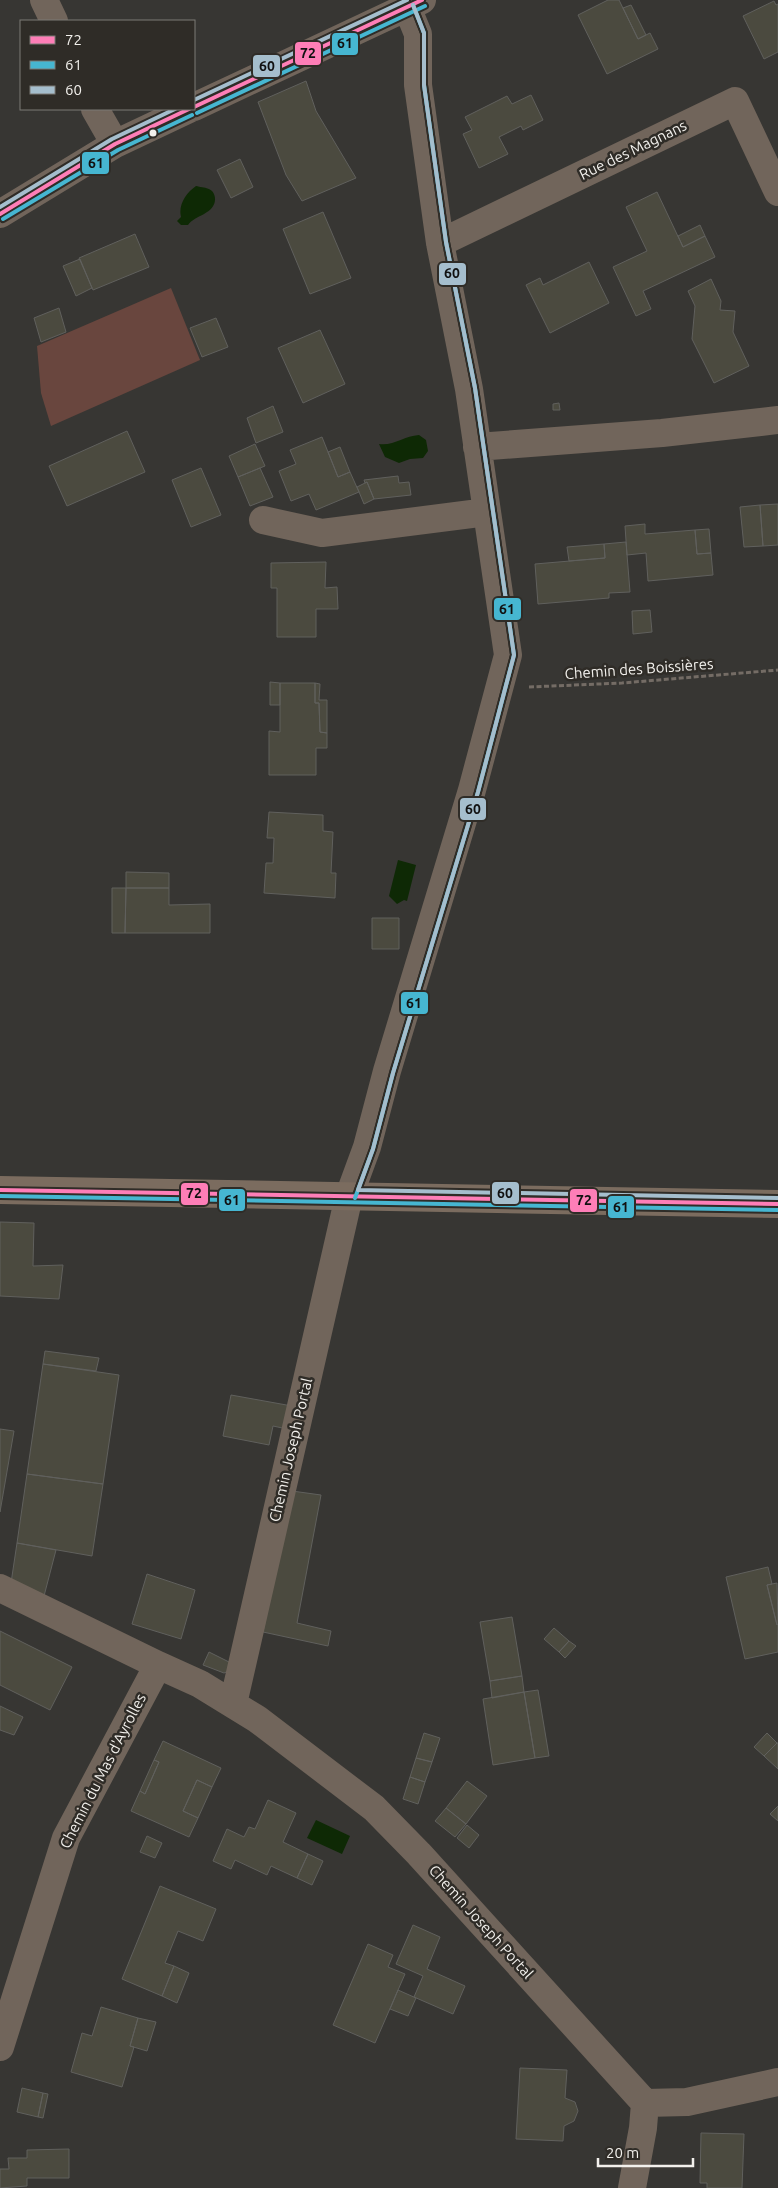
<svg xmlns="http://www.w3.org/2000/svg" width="778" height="2188" viewBox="0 0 778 2188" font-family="Ubuntu,sans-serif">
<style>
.green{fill:#69463e}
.water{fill:#0e2905}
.building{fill:#4b4a3f;stroke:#60605d}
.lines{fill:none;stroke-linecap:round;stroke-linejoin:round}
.path{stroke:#746c65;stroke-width:3;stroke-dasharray:5 2.5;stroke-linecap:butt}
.minor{stroke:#71655b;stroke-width:28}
.major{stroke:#7b6c5f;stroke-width:28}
.bus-1-casing{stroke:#2f2c27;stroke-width:8}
.bus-2-casing{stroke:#2f2c27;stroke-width:8}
.bus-3-casing{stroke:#2f2c27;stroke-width:8}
.bus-1{stroke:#fe7eb7;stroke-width:4}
.bus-2{stroke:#46b6d1;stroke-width:4}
.bus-3{stroke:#a5becd;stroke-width:4}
.bus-dot{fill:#f2f0ec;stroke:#2f2c27;stroke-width:2}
.labels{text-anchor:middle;stroke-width:5;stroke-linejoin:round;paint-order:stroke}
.street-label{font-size:15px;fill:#f2f0ec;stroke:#2f2c27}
.line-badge{stroke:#2f2c27;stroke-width:2}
.pale-badge-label{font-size:14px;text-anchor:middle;font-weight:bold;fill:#111}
</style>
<rect width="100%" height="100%" fill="#373633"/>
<!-- green -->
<path class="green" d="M171,288L200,360L51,426L41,393L37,346Z"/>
<!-- water -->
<path class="water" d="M196,186C204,188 214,187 215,198C216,214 195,215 188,225H181L177,221L181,217C178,205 186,193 196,186Z
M419,435L426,440L428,451L423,458L410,459L399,463L385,457L379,444C394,446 404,436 419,435Z
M398,860L416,865L407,901L404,900L397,904L389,896Z
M316,1820L350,1836L342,1854L307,1838Z"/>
<!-- building -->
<path class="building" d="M608,0H619L638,39L650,33L658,49L607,74L578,15Z
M774,1L776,5L778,4V52L764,59L743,16Z
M631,5L646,35L638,39L623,8Z
M306,81L316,111L356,178L302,201L286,175L258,102Z
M531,95L543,120L523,130L521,126L499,137L508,154L479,168L463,134L472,130L465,117L507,96L512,104Z
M240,159L253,187L231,198L217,170Z
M657,192L683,247L705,236L715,257L643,291L651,309L636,316L613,267L647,251L626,207Z
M323,212L351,278L310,294L283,229Z
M700,225L705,236L683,247L678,236Z
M135,234L149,267L93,290L79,258Z
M80,259L92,288L76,296L63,266Z
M589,262L609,303L550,333L526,285L540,278L543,285Z
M711,279L721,301L720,310L735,311L733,332L749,366L714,383L692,339L695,306L688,291Z
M59,308L66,332L41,342L34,318Z
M216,318L228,347L202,357L190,328Z
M320,330L345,384L303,403L278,348Z
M559,403L560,410H553V404Z
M273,406L283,432L256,443L247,418Z
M127,431L145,472L67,506L49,466Z
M322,437L338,477L350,472L359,492L316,510L309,494L291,501L279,471L296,464L290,450Z
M255,444L265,466L238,477L229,456Z
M340,447L350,472L338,477L328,452Z
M201,468L221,515L191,527L172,480Z
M260,468L273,497L250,506L238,477Z
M398,476L399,483L409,482L411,495L374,499L367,482L365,483L364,480Z
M367,482L374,499L364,504L357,487Z
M778,504V545L763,546L760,505Z
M760,505L763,546L744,547L740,507Z
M645,524V534L695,530L697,554L711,553L713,575L648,581L646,553L627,555L625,526Z
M709,529L711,553L697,554L695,530Z
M626,542L630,592L609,593V598L538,604L535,564L605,558L604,544Z
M604,544L605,558L569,561L567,547Z
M326,562L325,588L337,587L338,609H316V637H277V588H271V563Z
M650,610L652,632L633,634L632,611Z
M270,682L280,683V705H270Z
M280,683H315V703H319L320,732L327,733V748H316V775H269V731L280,732Z
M315,683L320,684L319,700H327V733L320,732L319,703H315Z
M269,812L323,815V831L333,832L331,873H336L335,898L264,893L266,863H273L274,838H267Z
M126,872L169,873V888H126Z
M112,888H126L125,933H112Z
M126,888H169V905L210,904V933H125Z
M372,918H399V949H372Z
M0,1222L34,1223L33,1266L63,1265L59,1299L0,1296Z
M45,1351L99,1358L96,1371L43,1364Z
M43,1364L119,1375L103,1484L27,1474Z
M231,1395L292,1406L287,1429L273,1426L269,1445L223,1436Z
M0,1429L14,1431L0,1512Z
M27,1474L103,1484L92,1556L17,1543Z
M292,1491L321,1495L297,1623L331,1631L328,1646L263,1632Z
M17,1543L56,1550L44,1596L11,1583Z
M768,1567L772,1584L767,1585L777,1625L778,1624V1652L745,1659L726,1577Z
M147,1574L195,1590L181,1639L132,1624Z
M777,1583L778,1624L777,1625L767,1585Z
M512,1617L522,1676L490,1681L480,1622Z
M554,1628L569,1641L559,1652L544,1639Z
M0,1631L72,1667L50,1710L0,1685Z
M569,1641L576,1646L565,1658L559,1652Z
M209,1652L231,1663L229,1671L224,1673L203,1665Z
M522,1676L524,1692L492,1698L490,1681Z
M538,1690L549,1756L535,1758L524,1692Z
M524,1692L535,1758L493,1765L483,1699Z
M0,1706L23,1717L14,1735L0,1730Z
M424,1733L440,1738L432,1762L416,1758Z
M767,1733L777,1743L764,1756L754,1747Z
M163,1741L221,1768L212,1787L197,1780L183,1811L198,1818L189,1837L131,1811L140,1791L145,1794L159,1762L154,1760Z
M777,1743H778V1769L764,1756Z
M416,1758L432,1762L425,1782L410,1777Z
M154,1760L159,1762L145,1794L140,1791Z
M410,1777L425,1782L418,1804L403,1799Z
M197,1780L212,1787L198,1818L183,1811Z
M467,1781L487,1796L466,1824L446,1808Z
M268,1800L296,1813L283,1842L308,1854L297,1878L271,1866L267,1875L235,1860L231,1869L213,1861L227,1829L244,1837L249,1827L255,1829Z
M778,1806V1821L770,1814Z
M446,1808L466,1824L455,1837L435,1821Z
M467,1825L479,1835L469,1848L457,1838Z
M147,1836L162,1843L155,1858L140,1852Z
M308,1854L323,1861L312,1885L297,1878Z
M160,1886L216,1909L203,1941L178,1931L165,1963L174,1966L162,1996L122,1979Z
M413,1925L440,1937L427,1969L465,1986L453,2014L414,1997L423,1976L396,1964Z
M368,1944L393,1955L388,1967L405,1974L375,2043L333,2025Z
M174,1966L189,1973L177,2003L162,1996Z
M398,1990L416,1998L408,2016L390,2009Z
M101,2007L138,2018L130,2046L134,2047L122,2087L71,2072L82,2033L92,2036Z
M138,2018L156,2022L147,2051L130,2046Z
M520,2068L567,2070L565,2098L575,2102L578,2111L574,2121L564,2126L563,2141L516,2139Z
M22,2088L43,2093L38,2117L17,2112Z
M43,2093L48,2094L43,2118L38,2117Z
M701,2133L744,2134L742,2188H707V2183H700Z
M69,2149V2178H27V2186L0,2188V2169H9L8,2158H27V2150Z"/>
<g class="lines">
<!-- path -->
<path class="path" d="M529,687L622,683L778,670"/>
<!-- minor -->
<path class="minor" d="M44,0L54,21
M194,107L422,0
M95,109L115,144
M0,214L115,144L189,109
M440,243L735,101L778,192
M477,447L662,433L778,420
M263,520L322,533L487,512
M0,1588L158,1665L66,1838L0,2047
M158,1665L200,1684L257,1719L374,1808L419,1854L645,2103L643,2128L632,2188
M233,1704L349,1196L367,1147L387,1071L472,790L508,655L469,389L440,243L418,85V34L407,7
M645,2103L687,2102L778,2082"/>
<!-- major -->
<path class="major" d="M0,1190L778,1204"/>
<!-- bus-1 casing -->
<g class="bus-1-casing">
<path id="bus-1" d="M194,107L422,0
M0,214L115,144L189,109
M0,1190L778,1204"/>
</g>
<!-- bus-2 casing -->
<g class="bus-2-casing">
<path id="bus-2" d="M197,113L425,6
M3,219L118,150L192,115
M0,1196L778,1210
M355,1198L373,1149L393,1073L478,792L514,655L475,388L446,242L424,85V33L413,5"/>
</g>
<!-- bus-3 casing -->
<g class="bus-3-casing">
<path id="bus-3" d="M413,5L424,33V85L446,242L475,388L514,655L478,792L393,1073L373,1149L358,1190L778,1198
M194,100L407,0
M0,207L112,139L175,109"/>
</g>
<!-- bus-1 -->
<use href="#bus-1" class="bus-1"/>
<!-- bus-2 -->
<use href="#bus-2" class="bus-2"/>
<!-- bus-3 -->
<use href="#bus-3" class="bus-3"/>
</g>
<!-- markers -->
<circle class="bus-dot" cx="153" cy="133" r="4.5"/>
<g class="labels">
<!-- street labels -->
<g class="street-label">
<text transform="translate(633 150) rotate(-26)" y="5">Rue des Magnans</text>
<text transform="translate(639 669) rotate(-4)" y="5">Chemin des Boissières</text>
<text transform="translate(291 1450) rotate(-77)" y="5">Chemin Joseph Portal</text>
<text transform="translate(103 1771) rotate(-63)" y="5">Chemin du Mas d'Ayrolles</text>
<text transform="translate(481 1922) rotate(48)" y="5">Chemin Joseph Portal</text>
</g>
</g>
<g class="line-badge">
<rect x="331" y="32" width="28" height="24" rx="5" fill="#46b6d1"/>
<rect x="294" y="41" width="28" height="25" rx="5" fill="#fe7eb7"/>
<rect x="252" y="54" width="29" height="24" rx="5" fill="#a5becd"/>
<rect x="81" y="151" width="29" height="24" rx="5" fill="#46b6d1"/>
<rect x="438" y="262" width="29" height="24" rx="5" fill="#a5becd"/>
<rect x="493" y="597" width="29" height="24" rx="5" fill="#46b6d1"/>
<rect x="459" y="797" width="28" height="24" rx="5" fill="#a5becd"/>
<rect x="400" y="991" width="29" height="24" rx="5" fill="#46b6d1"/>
<rect x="491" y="1181" width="29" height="24" rx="5" fill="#a5becd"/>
<rect x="180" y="1182" width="29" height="24" rx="5" fill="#fe7eb7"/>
<rect x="218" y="1188" width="28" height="24" rx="5" fill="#46b6d1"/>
<rect x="569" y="1188" width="29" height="25" rx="5" fill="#fe7eb7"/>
<rect x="607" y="1195" width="28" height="24" rx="5" fill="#46b6d1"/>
</g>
<g class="pale-badge-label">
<text x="345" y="48">61</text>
<text x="308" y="58">72</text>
<text x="267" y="71">60</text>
<text x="96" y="168">61</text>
<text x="452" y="278">60</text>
<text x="507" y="614">61</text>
<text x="473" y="814">60</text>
<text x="414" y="1008">61</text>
<text x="505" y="1198">60</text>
<text x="194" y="1198">72</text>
<text x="232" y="1205">61</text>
<text x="584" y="1205">72</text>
<text x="621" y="1212">61</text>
</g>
<!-- legend -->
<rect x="20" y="20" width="175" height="90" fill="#2f2c27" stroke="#7d7a76"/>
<rect x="30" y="36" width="25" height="8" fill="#fe7eb7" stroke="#7d7a76"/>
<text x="65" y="45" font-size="15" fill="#f2f0ec">72</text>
<rect x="30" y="61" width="25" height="8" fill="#46b6d1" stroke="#7d7a76"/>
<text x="65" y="70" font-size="15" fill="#f2f0ec">61</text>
<rect x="30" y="86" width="25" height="8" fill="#a5becd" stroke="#7d7a76"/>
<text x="65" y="95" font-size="15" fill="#f2f0ec">60</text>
<!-- scale -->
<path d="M598 2158v8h95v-8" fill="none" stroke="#f2f0ec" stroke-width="2.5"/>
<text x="606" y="2158" font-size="15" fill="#f2f0ec" stroke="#2f2c27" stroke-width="4" paint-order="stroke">20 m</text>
</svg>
